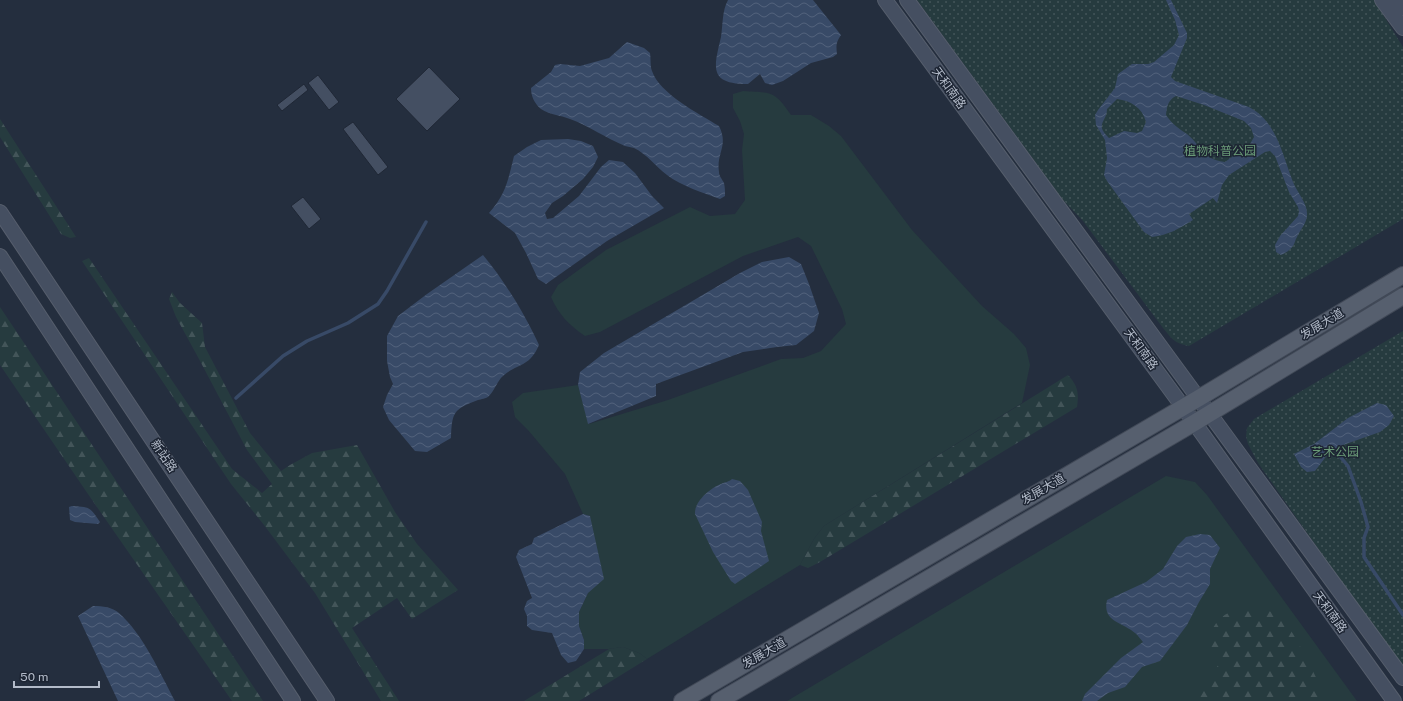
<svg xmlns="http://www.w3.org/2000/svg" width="1403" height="701" viewBox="0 0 1403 701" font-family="'Public Sans','Noto Sans SC',sans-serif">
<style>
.green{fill:#263b3f}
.forest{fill:url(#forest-firs)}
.park{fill:url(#park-dots)}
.water{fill:url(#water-waves);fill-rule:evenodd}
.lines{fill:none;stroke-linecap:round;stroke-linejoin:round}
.stream{stroke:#384a67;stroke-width:3.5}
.building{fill:#444f62;stroke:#1f2735}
.secondary-casing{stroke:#565e6c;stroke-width:16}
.primary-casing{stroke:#414957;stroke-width:18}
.secondary{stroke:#454f61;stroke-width:14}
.primary{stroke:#565f6e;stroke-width:16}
.labels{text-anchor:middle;stroke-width:3;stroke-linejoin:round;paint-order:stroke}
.street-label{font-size:12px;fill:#b3bbc9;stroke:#1d2533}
.park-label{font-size:12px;fill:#6a9a77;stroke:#1d2533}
</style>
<defs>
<pattern id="forest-firs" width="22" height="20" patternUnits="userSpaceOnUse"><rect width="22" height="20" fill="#263b3f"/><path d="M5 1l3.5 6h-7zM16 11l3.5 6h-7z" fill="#435559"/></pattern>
<pattern id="park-dots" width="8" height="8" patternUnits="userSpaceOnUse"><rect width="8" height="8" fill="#263b3f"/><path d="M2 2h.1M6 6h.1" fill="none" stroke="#435559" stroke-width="1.8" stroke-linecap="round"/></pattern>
<pattern id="water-waves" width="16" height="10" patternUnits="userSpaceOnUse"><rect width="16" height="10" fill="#384a67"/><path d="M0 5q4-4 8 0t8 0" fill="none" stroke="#52627b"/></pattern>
</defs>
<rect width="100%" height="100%" fill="#242e3e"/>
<!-- green -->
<path class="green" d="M743,91C772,93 774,90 791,115H811L829,126L841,136L912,230L982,306L1014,334L1026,348L1030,365L1022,403L824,526L814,539L800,565L647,659L639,653L623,647L609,649H584V640L579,626V612L588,593L590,516L583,514L565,474L528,430L515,417L512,402L523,393L578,385L589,424L668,400L781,359L803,358L821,351L846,324L842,309L811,246L798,237L743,256L600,332L585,336C569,325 559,315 551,297L558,285L606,250L690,207L710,216L735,214L745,200L742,150L744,134L740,121L733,108V94Z
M1166,476L1195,482L1207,495L1357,701H787Z"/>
<!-- forest -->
<path class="forest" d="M0,119L76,237L70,238L61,234L0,137Z
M89,258L232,469L262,493L272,484L247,450L199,359L176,317L169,299L172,292L180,303L202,323L205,347L250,433L281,471L290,465L312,453L357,445L395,512L417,544L458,590L412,619L397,598L352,628L399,701H381L315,593L264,525L231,484L82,261Z
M0,307L263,701H232L90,497L0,365Z
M1068,375C1078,386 1079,393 1077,407L820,562L808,568L800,565L814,539L824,526Z
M1243,608C1253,609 1267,608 1276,614C1292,622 1318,683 1328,701H1193L1200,692L1223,658L1215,651L1206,648C1212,625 1219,613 1243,608Z
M623,647L639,653L647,659L579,701H524L609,649Z"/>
<!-- park -->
<path class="park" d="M917,0H1374L1403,47V219L1189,346C1174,343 1172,339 1163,328L1083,221L1063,200Z
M1403,331V672L1342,587L1324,557L1258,463L1248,444L1246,436L1247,428L1254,419Z"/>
<!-- water -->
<path class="water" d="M728,0H813L841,35C836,42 836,46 837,54L833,57L811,63L783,81L772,85L765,83L760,74L748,84C708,84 714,67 721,37C723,24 722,11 728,0Z
M1166,0H1171L1187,33V38L1171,77L1175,81L1249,107C1277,122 1282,154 1293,182C1297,192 1308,204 1307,215C1307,223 1300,230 1297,237C1295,240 1295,243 1293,246C1290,250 1286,253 1281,255L1276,252L1275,245L1280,236L1298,216L1299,211L1298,207L1289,192L1275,156L1270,151L1265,152L1229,175L1222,185L1217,203L1213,198L1189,214L1193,220C1178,229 1169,235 1152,237L1144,232L1107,181L1104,175L1107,158L1105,140L1096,125L1095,115L1098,110L1115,88L1118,74L1132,64H1148L1154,62L1174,45L1179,35L1175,20ZM1176,96L1204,105L1244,121L1251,128L1254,137L1250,144L1225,162C1199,158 1203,147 1187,134C1177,127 1174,126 1166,115C1167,106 1168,100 1176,96ZM1117,99C1131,101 1142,107 1146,122L1142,131L1137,133L1124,131L1109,138C1094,124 1107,122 1107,109Z
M627,42L644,48L650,53C651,59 650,66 652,71C659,93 699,114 719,126C729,146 716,153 719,172C719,176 722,179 724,183C725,187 725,192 725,196L720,199C704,193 681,186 667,175C656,167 647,154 634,148C631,147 628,147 625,146C606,138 589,126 570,119C560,115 550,115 541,109C534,103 531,96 531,88L551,72L555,65L560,64L580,66L609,58Z
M568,139L581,141L593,146L598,157L593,167L583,179L563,196L552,203L545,213L547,219L553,218L579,196L601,167L609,160L623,162L635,173L652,196L664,208L607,241L546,284L538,279L526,253L515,233L489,213C506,194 508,180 514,156L527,147L541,140Z
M483,255C504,280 526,316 539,345C529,368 519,362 503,376C497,381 495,390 489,396C486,399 481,399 478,400C453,409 452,413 451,438L427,452L415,451L389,420L383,407L387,395L393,384L390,377L387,361V336L398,316L427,294Z
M789,257L801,264L809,284L819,313L814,331L796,345L777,347L743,352L656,384V396L588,424L578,385L580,372L604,353L740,273L762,262Z
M1377,403L1386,405L1394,416L1389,425L1380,432L1343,445L1328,454L1315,471L1307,472L1301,467L1294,454L1314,444L1348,418Z
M732,479L740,481L748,490L762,522L761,531L769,561L735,584L731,581L713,552L695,514C694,502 710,488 721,484C725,482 729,482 732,479Z
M72,506C90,507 90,507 100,522L98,524L75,522L70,520L69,507Z
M583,514L590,516L604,579L588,593L579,612V626L584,640V649L576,661L568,663L561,655L552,633L532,630L527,626V616L524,609L527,601L532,598L516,557L519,550L532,544L534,538Z
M1200,534L1210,535L1220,548L1210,569V584L1199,602L1187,625L1160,661L1142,667L1125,687L1108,693L1097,701H1082L1085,694L1121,658L1143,642C1140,639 1138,635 1135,633C1122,622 1102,622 1107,600L1146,582L1163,569L1177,546L1186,537Z
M93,606C103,606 112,607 119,613C143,634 160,673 175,701H118L78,616Z"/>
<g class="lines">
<!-- stream -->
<path class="stream" d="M236,398L283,356L307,341L348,323L378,304L387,291L426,222
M1338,454L1348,466L1361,502L1368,527L1364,538V557L1403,615"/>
</g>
<!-- building -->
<path class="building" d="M429,67L460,99L427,131L396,99Z
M318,75L339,102L329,110L308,83Z
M304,84L308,90L282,111L277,105Z
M353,122L388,167L378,175L343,129Z
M303,197L321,219L309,229L291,206Z"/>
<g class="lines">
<!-- secondary casing -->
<g class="secondary-casing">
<path id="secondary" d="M885,0L1183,407L1394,701
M907,0L1403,678
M1382,0L1403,28
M1397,0L1403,8
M0,212L327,701
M0,256L293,701"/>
</g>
<!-- primary casing -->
<g class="primary-casing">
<path id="primary" d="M682,701L1199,398L1403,275
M719,701L1194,423L1403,296"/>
</g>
<!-- secondary -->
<use href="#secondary" class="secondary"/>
<!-- primary -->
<use href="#primary" class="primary"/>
</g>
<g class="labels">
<!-- street labels -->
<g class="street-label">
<text transform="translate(949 88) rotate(54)" y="4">天和南路</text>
<text transform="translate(1322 324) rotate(-31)" y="4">发展大道</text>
<text transform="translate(1141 349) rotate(54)" y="4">天和南路</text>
<text transform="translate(164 456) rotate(56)" y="4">新站路</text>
<text transform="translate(1043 489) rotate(-30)" y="4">发展大道</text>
<text transform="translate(1330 612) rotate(54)" y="4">天和南路</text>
<text transform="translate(764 653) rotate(-30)" y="4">发展大道</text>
</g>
<!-- park labels -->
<g class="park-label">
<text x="1220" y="155">植物科普公园</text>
<text x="1335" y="456">艺术公园</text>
</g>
</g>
<!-- scale -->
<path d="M14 681v6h85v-6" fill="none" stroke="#b3bbc9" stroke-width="2"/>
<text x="20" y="681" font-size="12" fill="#b3bbc9" stroke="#1d2533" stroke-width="3" paint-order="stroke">50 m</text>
</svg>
